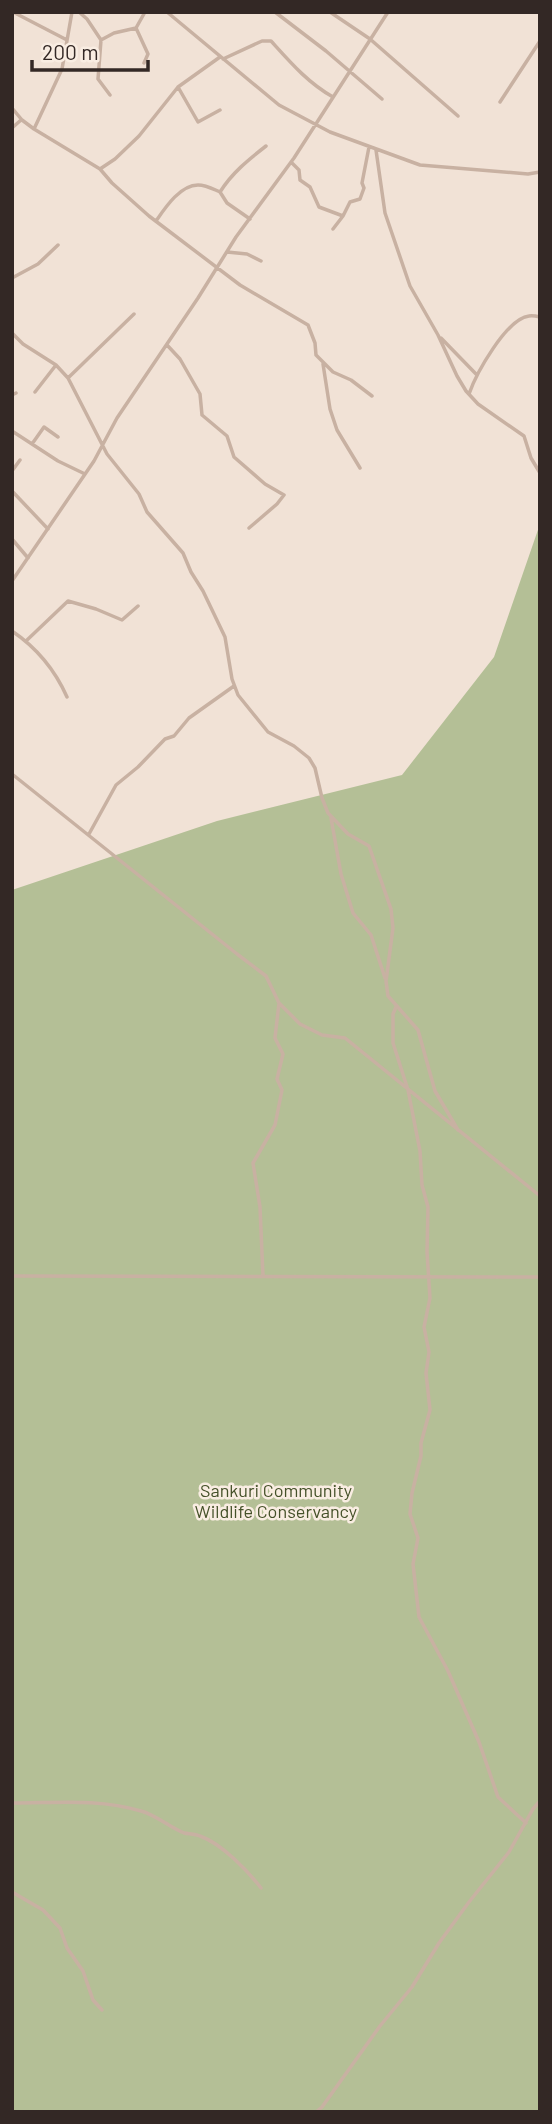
<svg xmlns="http://www.w3.org/2000/svg" width="552" height="2124" viewBox="0 0 552 2124" font-family="Barlow,sans-serif">
<style>
.green{fill:#b4bf96}
.lines{fill:none;stroke-linecap:round;stroke-linejoin:round}
.street{stroke:#c8b1a2;stroke-width:3.5}
.labels{text-anchor:middle;stroke-width:5;stroke-linejoin:round;paint-order:stroke}
.park-label{font-size:18px;fill:#455129;stroke:#f9ede2}
</style>
<rect width="100%" height="100%" fill="#f1e2d6"/>
<!-- green -->
<path class="green" d="M540,524V2112H12V890L217,821L402,775L494,657Z"/>
<g class="lines">
<!-- street -->
<path class="street" d="M13,12L67,40
M72,12L62,69L34,129L100,169L112,183L149,216L240,285L308,325L315,343L316,355L333,372L351,380L372,396
M79,12L87,19L101,40L114,33L136,28L145,12
M167,12L279,105L330,132L420,165L528,174L540,172
M275,12L326,51L382,99
M330,12L370,39L458,116
M538,12L540,13
M136,28L148,54L144,63
M101,40L98,79L110,95
M223,59L262,41H271C290,62 308,83 333,97
M178,87L198,122L220,110
M500,102L540,41
M12,108L22,120L34,129
M12,128L21,120
M376,150L385,213L410,286L438,335L457,376L466,391L478,404L524,436L531,458L540,473
M291,162L299,170L300,180L310,187L319,207L343,216L350,202L360,199L364,188L362,183L369,147
M100,169L115,159L139,136L178,87L220,57
M250,219L227,203L220,192C232,173 248,160 266,146
M156,221C165,208 180,185 198,185C206,185 213,189 220,192
M333,229L343,216
M227,252L247,254L261,261
M12,278L38,264L58,245
M12,333L23,344L56,365L68,378L107,454L139,494L147,512L183,553L191,572L203,591L225,637L232,679L238,695L268,732L294,746L309,758L315,768L322,798L328,813L348,834L369,846L391,909L393,928L386,981L388,996L418,1030L435,1091L458,1130
M441,338L476,374
M167,345L180,359L200,394L202,415L227,436L234,457L265,484L284,495L277,504L249,528
M323,364L330,409L337,430L360,468
M68,378L134,314
M35,392L56,365
M469,394C476,374 506,319 529,316C532,315 536,316 540,317
M12,395L16,393
M12,431L58,461L85,474
M32,444L44,427L58,437
M12,471L20,460
M12,491L48,529
M12,539L28,558
M12,581L94,461L117,418L198,298L236,237L294,158L388,12
M12,631C37,648 55,670 67,697
M26,641L68,601L96,609L122,620L138,606
M12,774L237,954L266,976L279,1003L300,1024L322,1035L345,1038L540,1196
M331,818L341,874L353,913L371,935L385,978
M89,834L116,785L138,767L165,739L174,736L189,718L234,686
M396,1007L393,1014V1043L408,1090L420,1151L422,1185L428,1207L427,1252L430,1298L424,1327L429,1352L426,1373L430,1410L421,1443V1456L412,1493L410,1514L418,1538L413,1564L419,1617L448,1671L479,1742L498,1797L526,1823
M12,1276L540,1277
M263,1276L260,1207L253,1163L275,1125L282,1090L277,1079L283,1054L275,1038L279,1003
M12,1803C56,1803 98,1798 141,1811C156,1815 169,1827 184,1833C189,1834 195,1834 200,1836C222,1844 247,1870 261,1888
M12,1892L43,1910L60,1928L67,1948L83,1971L93,2000L102,2010
M316,2112L322,2107L380,2026L412,1987L439,1943L469,1902L509,1852L533,1809L540,1801"/>
</g>
<g class="labels">
<!-- park labels -->
<g class="park-label">
<text x="276" y="1497">Sankuri Community<tspan x="276" dy="21">Wildlife Conservancy</tspan></text>
</g>
</g>
<!-- border -->
<rect width="552" height="2124" fill="none" stroke="#332825" stroke-width="28"/>
<!-- scale -->
<path d="M32 60v10h116v-10" fill="none" stroke="#332825" stroke-width="3.5"/>
<text x="42" y="60" font-size="21" fill="#332825" stroke="#f9ede2" stroke-width="5" paint-order="stroke">200 m</text>
</svg>
